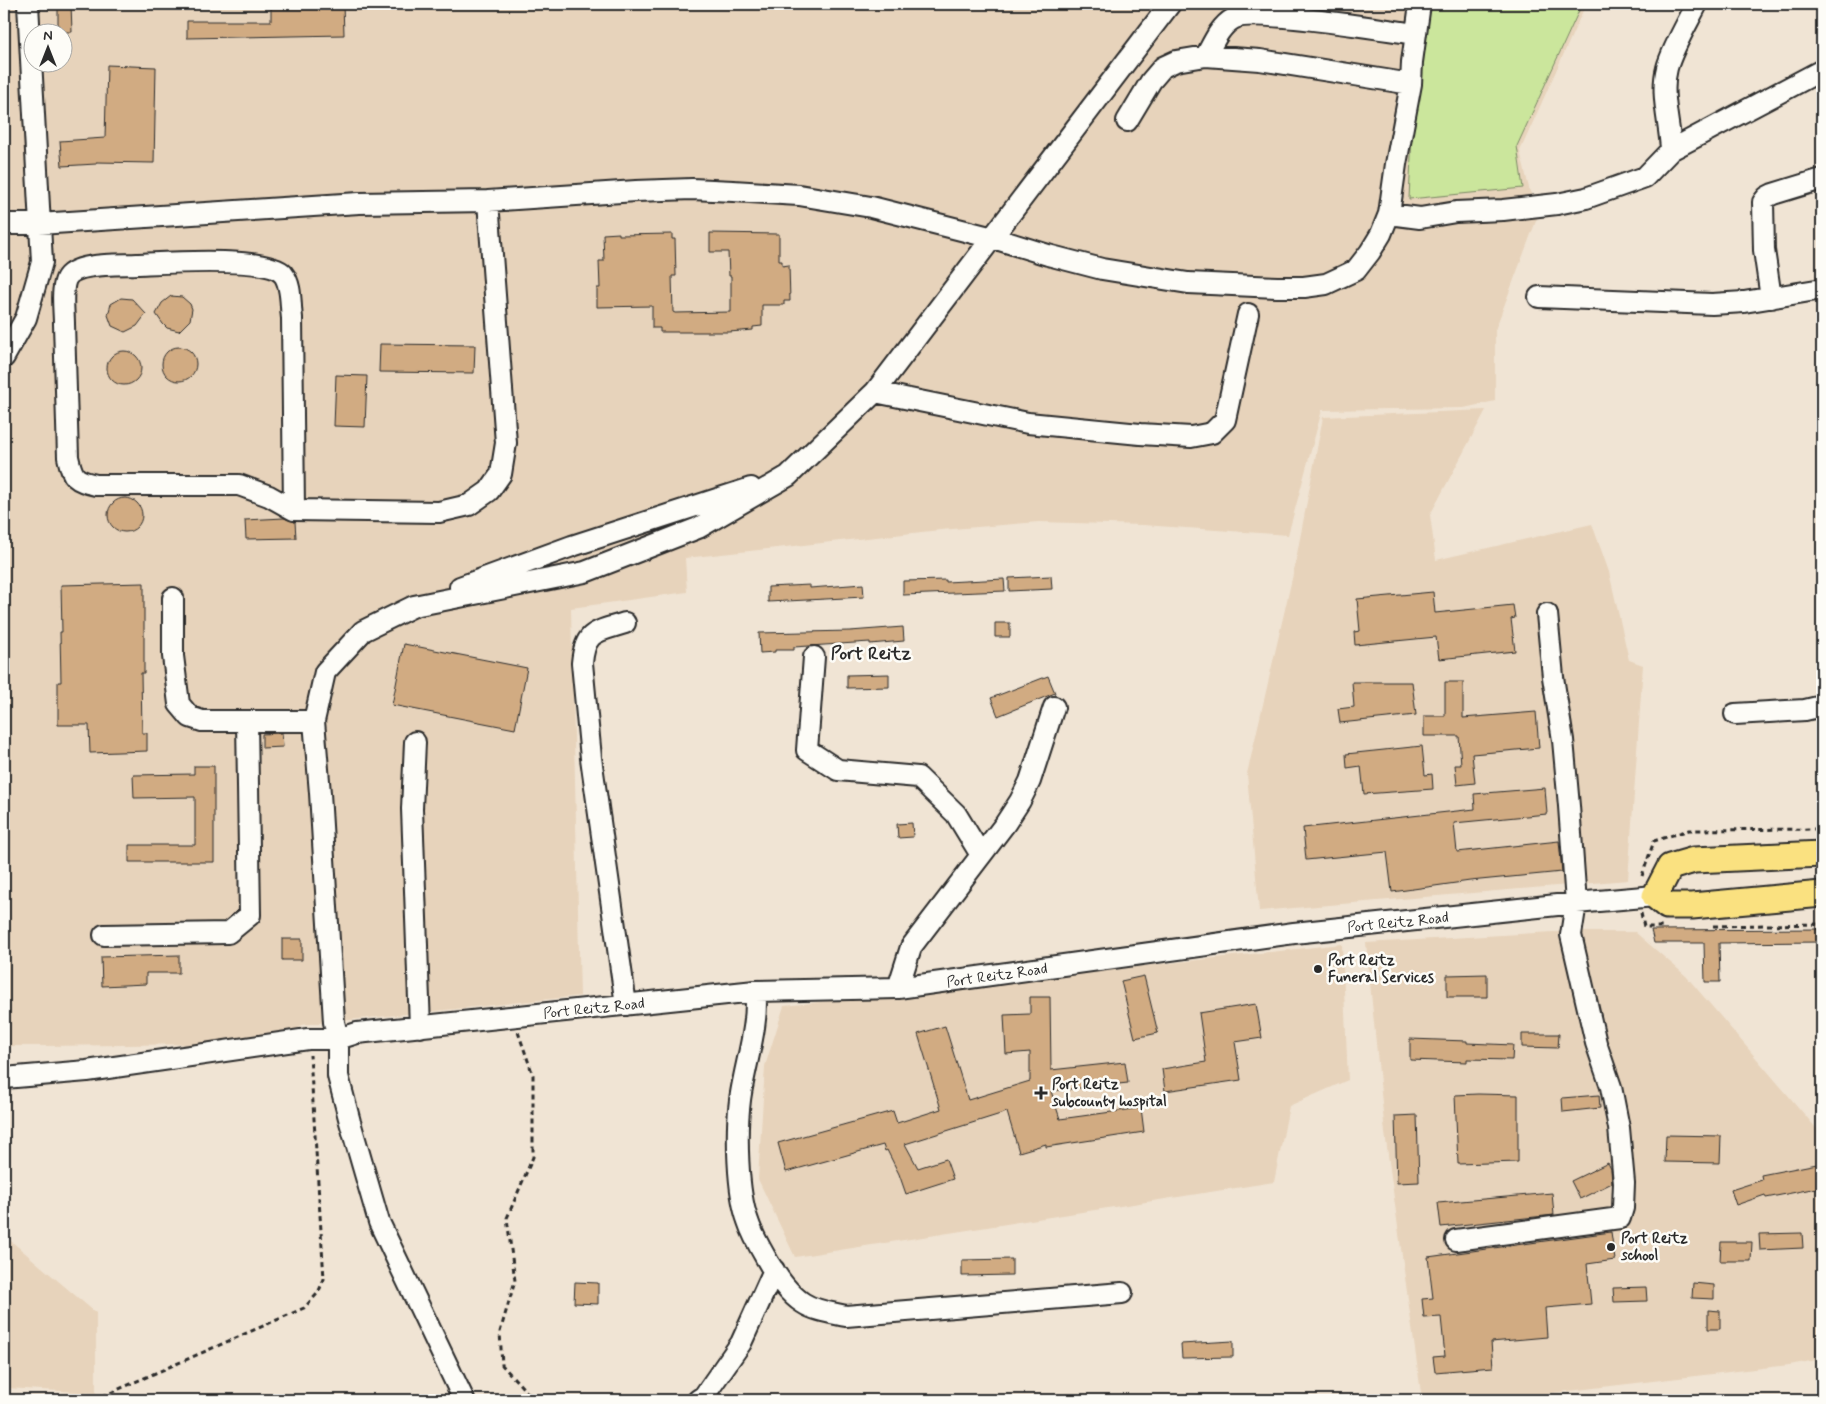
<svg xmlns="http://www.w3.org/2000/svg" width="1826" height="1404" viewBox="0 0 1826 1404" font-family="Mynerve,sans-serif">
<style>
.built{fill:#e7d3bb;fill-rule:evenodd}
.green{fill:#cbe69c;stroke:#7b8864}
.building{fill:#d1ab82;stroke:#2b2b2b}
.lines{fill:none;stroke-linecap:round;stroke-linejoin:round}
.minor-casing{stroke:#2b2b2b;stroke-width:24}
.major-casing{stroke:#2b2b2b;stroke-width:29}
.path{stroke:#2b2b2b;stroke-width:3;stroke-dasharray:5 4;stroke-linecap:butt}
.minor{stroke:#fdfcf7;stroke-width:20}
.major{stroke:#fae180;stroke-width:25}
.poi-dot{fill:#2b2b2b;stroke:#fdfcf7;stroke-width:2}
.labels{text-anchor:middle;stroke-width:5;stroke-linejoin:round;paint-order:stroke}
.street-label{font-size:15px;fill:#2b2b2b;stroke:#fdfcf7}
.poi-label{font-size:15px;font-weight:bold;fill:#2b2b2b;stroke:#fdfcf7;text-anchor:start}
.quarter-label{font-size:18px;font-weight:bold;fill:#2b2b2b;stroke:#fdfcf7}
</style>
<rect width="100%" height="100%" fill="#f0e4d4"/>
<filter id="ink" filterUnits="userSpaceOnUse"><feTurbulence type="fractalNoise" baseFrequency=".02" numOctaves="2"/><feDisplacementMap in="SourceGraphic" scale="10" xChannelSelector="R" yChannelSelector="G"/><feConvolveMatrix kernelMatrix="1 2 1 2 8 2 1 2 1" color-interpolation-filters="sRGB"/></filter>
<g filter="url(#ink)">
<!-- built -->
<path class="built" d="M4,4H1586L1520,151L1530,192L1542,205L1495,330V401L1464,408L1322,410L1288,535L1143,525L1039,522L940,530L685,558L687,592L571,608L580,996L301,1025L290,1039L203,1044L43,1046H4ZM32,32H62V62H32Z
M1486,410L1430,515L1436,560L1592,524L1609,572L1629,660L1643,665L1628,880L1259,911L1247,774L1294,570L1323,417Z
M1553,932H1635L1686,976L1822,1135V1359L1789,1365L1493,1400H1422L1385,1133L1366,943Z
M1342,944L1348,1080L1289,1106L1274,1182L795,1257L758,1179L765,1066L784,1006Z
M4,1235L96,1313V1393L6,1388L4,1390Z"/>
<!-- green -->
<path class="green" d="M1424,4H1582L1517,146L1523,188L1409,199L1415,72Z"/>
<!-- building -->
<path class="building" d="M58,4H71L72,32H58Z
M271,4H343L344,35L187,38V21H271Z
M107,65L156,67L154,163L96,162V164L62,166L60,141L105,138Z
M619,233V235L672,234V239H675L676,276H672L673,312L675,313L731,312V276H729L728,252H710V233L779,234V261H782V266L789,265L790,301H784V305H762V326L753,327V330L729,332H660V328H652V306L597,307V288H600L599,261H604L603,234Z
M171,296L182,297L190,304L192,309L190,320L179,331L167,328L163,324L156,314L162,303Z
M121,298L132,299L146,314L137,326L125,332L112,326L108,315L111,304Z
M380,344L475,345L474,373L379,372Z
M162 364a17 17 0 1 1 34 0a17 17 0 1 1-34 0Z
M107 368a17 17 0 1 1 34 0a17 17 0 1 1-34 0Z
M336,375L367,376L365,427L334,426Z
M108 515a17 17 0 1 1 34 0a17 17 0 1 1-34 0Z
M284,518L295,522L296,538L246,539L245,520Z
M1051,576L1052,589L1009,591V578Z
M1004,579L1005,591L903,595V581L946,580V582Z
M144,583V673H141L142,733H147V751L90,753L89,725H58V682H61L60,632H62L61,585Z
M863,584L864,597L768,602V587L810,585V588Z
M1433,592L1435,613L1513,605L1515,618L1511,619L1515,651L1439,659L1436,637L1355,645L1354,632L1360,631L1357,599Z
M995,623H1010V637H995Z
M903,627L904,641L870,644V642L794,647V650H775V652L760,653L759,633L850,631Z
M404,644L527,668L515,729L392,705Z
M889,674V687L847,688V675Z
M1048,676L1055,693L998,716L991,698Z
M1352,682H1412L1416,715L1340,723L1338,709L1354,707Z
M1445,682H1463V718L1536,712L1539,748L1472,754L1475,783L1457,785L1455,765H1461L1459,736H1424V716H1445Z
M282,733L283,747L262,748V734Z
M1422,746L1425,775L1432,774L1433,789L1364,794L1361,766L1347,768L1346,754Z
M194,766H214V862H129V845H195V797L134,798L133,775L194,774Z
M1545,788L1547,814L1454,823L1457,852L1559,841L1562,872L1470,881L1392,892L1387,852L1306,860L1303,828L1475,809L1474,794Z
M912,823L913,837L898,838L897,824Z
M1822,929V942L1719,943L1720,982H1705L1704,943H1654L1651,930Z
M282,939H302V960H282Z
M179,955V973H146V984L102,986L101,957Z
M1487,974V997H1447V975Z
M1144,976L1158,1033L1135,1038L1121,981Z
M1030,997H1050L1051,1070L1125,1062L1128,1083L1051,1091L1060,1119L1141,1108L1144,1132L1046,1147V1144L1019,1152L1007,1112L905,1144L918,1168L946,1159L953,1179L906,1194L899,1174L887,1150L885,1151L883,1145L786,1172L778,1143L893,1111L897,1123L941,1109L918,1034L945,1026L968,1100L1030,1081V1052L1006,1054L1004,1015L1030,1014Z
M1256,1004L1262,1038L1235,1042L1241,1080L1165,1091L1162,1069L1206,1062L1199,1013Z
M1522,1034H1559L1558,1048L1522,1047Z
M1410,1039L1467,1041V1043L1513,1045L1512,1060L1467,1059V1062L1410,1060Z
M1478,1094L1518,1095V1162L1458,1164L1455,1095Z
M1599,1095L1600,1108L1563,1112L1562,1098Z
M1417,1115L1419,1182L1397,1183L1395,1116Z
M1666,1135L1721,1136L1720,1163L1665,1162Z
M1608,1163L1611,1169L1612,1183L1580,1199L1571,1181Z
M1822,1163V1187L1766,1198L1765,1195L1736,1205L1731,1190L1762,1180L1761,1175Z
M1552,1193L1554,1215L1441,1227L1438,1203Z
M1611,1232L1615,1260L1587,1264L1591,1304L1545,1308L1547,1337L1491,1342L1493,1367L1435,1372L1433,1357L1445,1356L1441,1317L1424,1318L1422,1299L1433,1298L1428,1257Z
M1802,1233L1803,1248L1760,1250L1759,1234Z
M1721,1242H1752L1751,1261H1720Z
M1012,1259V1275L962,1276V1260Z
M575,1282L598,1283V1304L574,1303Z
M1693,1283L1714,1285V1299L1692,1298Z
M1646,1287L1647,1301L1614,1302L1613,1288Z
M1708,1310L1720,1311V1329H1708Z
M1233,1341V1357L1182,1358L1181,1344Z"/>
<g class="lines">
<!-- minor casing -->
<g class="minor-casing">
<path id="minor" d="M1206,56C1213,43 1220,26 1233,19C1251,8 1387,30 1415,34
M1127,121L1151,81L1163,67L1176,61L1206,56L1260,60L1411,84
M1671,150C1670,124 1660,94 1667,68C1672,49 1688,22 1697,4
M1389,214L1420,218L1456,212L1503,210L1557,204L1586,198L1645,177L1671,150L1822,70
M4,224H39L359,203L488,201L636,191L692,189L733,191L799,195L871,207L993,238L1048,255L1102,269L1188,283L1277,287H1304L1326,284L1356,270L1370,252L1381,234L1389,214L1396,164L1411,84L1412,62L1420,4
M1539,297L1712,304L1744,302L1822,289
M1771,298L1764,250L1763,202L1767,197L1773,194L1822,179
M4,357L26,318L42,262L28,4
M875,392L1028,423L1140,434L1191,437L1212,433L1225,420L1248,314
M294,510L292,318C290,304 292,285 283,274C267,256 164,263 137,264C120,265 74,262 66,279C61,291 64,311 64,324C65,369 67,413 68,457C73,479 75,480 96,485H239L269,496L294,510L439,512L469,505L489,491L501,474L506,443L488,201
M460,587L572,546L751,488
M173,598V656L179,704L190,717L202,721H314
M625,623C597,632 585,630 582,663L591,758L626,1005
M814,657L807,750L838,770L918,777L956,814L981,855
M1735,714L1805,710L1822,706
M415,742L412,809L420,1027
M104,935L228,933L250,915L247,721
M898,988L911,947L1005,824L1020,801L1030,781L1054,707
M755,991C760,1022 744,1068 740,1100C736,1131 737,1192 748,1221C753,1237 762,1251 770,1265C779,1279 789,1294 803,1303C815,1311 832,1313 846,1316L1122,1293
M4,1078L87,1071L308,1039H338L357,1033L755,991L898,988L1294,933L1576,903L1655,896
M1456,1240L1620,1218L1623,1208L1624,1183L1619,1128L1611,1087L1596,1043L1571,935L1576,903L1569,806L1563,740L1553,677L1547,614
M464,1400L379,1222L350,1122L338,1076V1039L334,1022L320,793L314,721L325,672L363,631L414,606L585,572L698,528L788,476L875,392L1170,4
M698,1400L704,1396L741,1343L774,1270"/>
</g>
<!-- major casing -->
<g class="major-casing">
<path id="major" d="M1822,854L1694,860L1670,867L1655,896L1667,906H1692L1822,894"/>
</g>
<!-- path -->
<path class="path" d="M1642,876L1654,841L1689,830L1822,829
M1641,913L1644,927H1664
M1713,926L1822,924
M518,1032L533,1075V1157L507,1218L515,1281L500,1332L502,1365L534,1400
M94,1400L304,1308L318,1293L324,1279L310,1055"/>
<!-- minor -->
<use href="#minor" class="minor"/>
<!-- major -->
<use href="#major" class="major"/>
</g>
</g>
<!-- markers -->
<g class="poi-dot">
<circle cx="1318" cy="969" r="5"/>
<path d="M1038.5 1085.5h5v5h5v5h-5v5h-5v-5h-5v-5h5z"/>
<circle cx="1611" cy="1247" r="5"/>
</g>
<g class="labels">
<!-- street labels -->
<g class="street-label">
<text transform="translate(1398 922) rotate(-6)" y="5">Port Reitz Road</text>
<text transform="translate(997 975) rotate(-8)" y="5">Port Reitz Road</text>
<text transform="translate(594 1008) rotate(-6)" y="5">Port Reitz Road</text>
</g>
<!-- poi labels -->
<g class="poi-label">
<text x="1328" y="965">Port Reitz<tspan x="1328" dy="17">Funeral Services</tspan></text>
<text x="1052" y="1089">Port Reitz<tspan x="1052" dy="17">subcounty hospital</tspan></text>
<text x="1621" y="1243">Port Reitz<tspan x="1621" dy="17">school</tspan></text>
</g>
<!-- quarter labels -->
<g class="quarter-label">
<text x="871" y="659">Port Reitz</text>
</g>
</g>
<!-- margin -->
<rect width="1826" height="1404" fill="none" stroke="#fdfcf7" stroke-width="20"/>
<rect x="10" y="10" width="1806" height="1384" fill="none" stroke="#2b2b2b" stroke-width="2" filter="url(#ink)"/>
<!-- north arrow -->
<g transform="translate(48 48)"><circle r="24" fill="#fdfcf7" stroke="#a9a8a5"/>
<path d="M0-4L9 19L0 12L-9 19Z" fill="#2b2b2b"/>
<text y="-8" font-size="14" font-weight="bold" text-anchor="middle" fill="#2b2b2b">N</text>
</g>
</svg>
